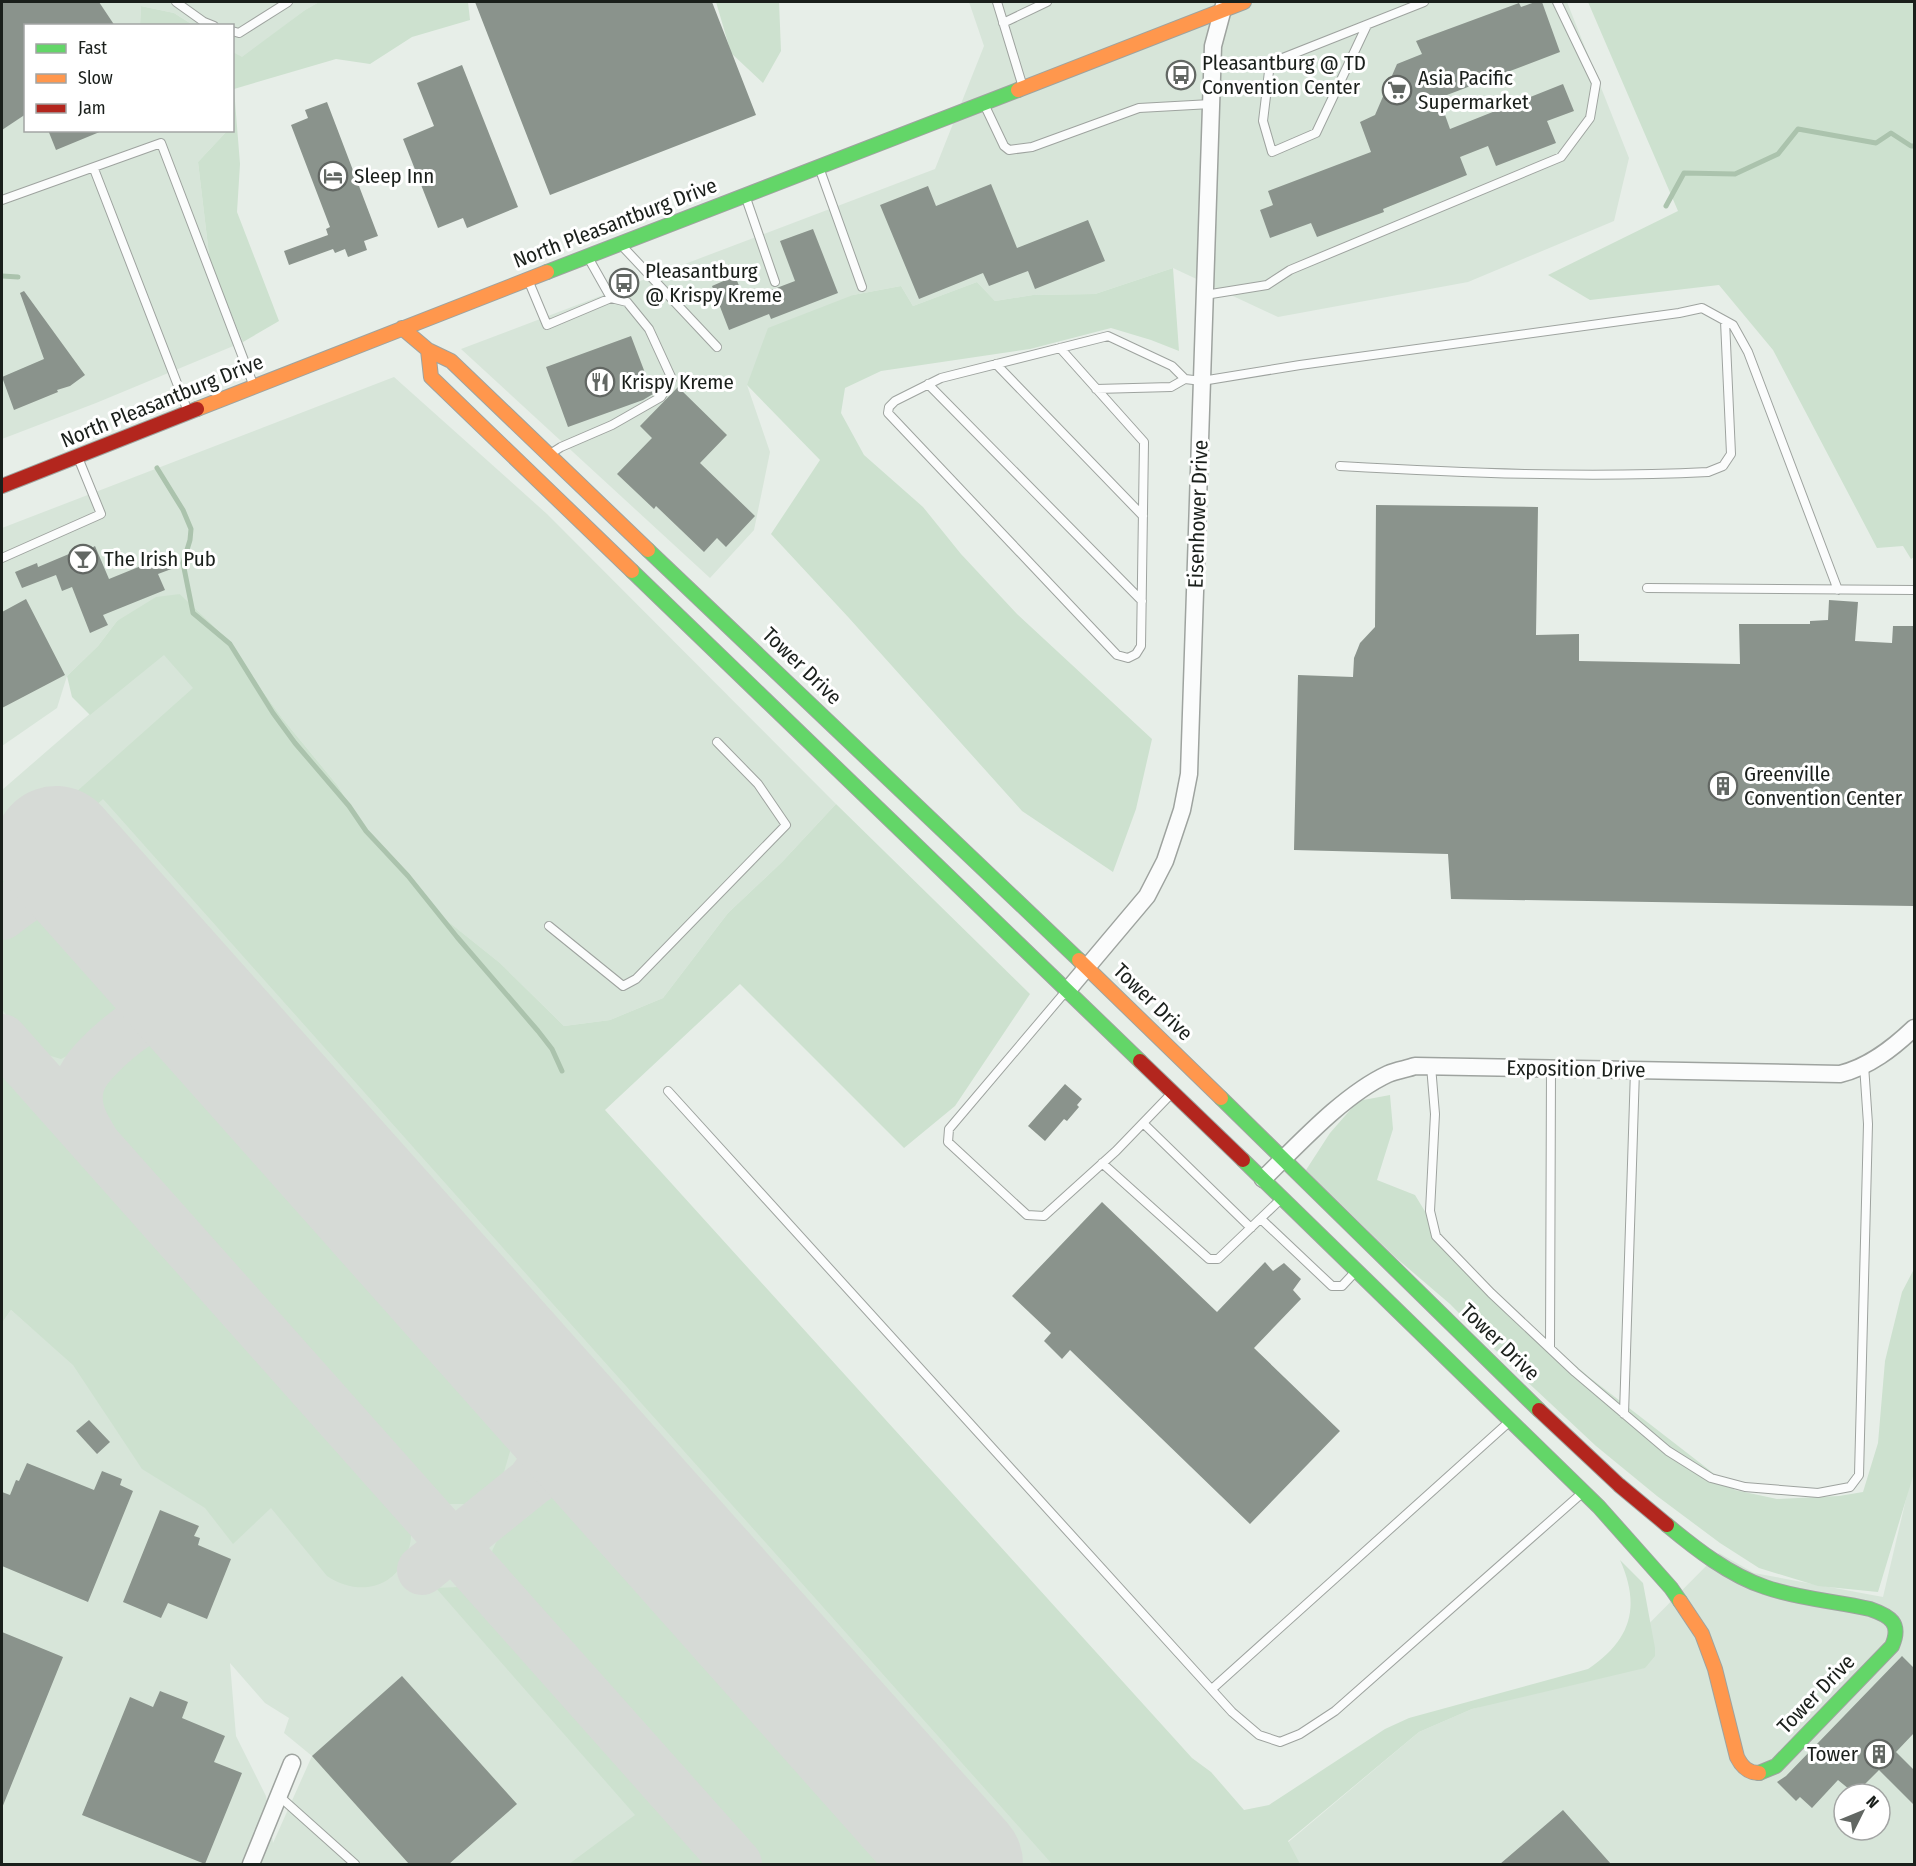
<svg xmlns="http://www.w3.org/2000/svg" width="1916" height="1866" viewBox="0 0 1916 1866" font-family="'Fira Sans Condensed',sans-serif">
<style>
.built{fill:#d7e5d9;fill-rule:evenodd}
.green{fill:#cde1cf}
.lines{fill:none;stroke-linecap:round;stroke-linejoin:round}
.stream{stroke:#abc3ad;stroke-width:5}
.taxiway{stroke:#d6dad6;stroke-width:50}
.runway{stroke:#d6dad6;stroke-width:124}
.building{fill:#8a938c}
.lane-casing{stroke:#9ea39f;stroke-width:10}
.street-casing{stroke:#9ea39f;stroke-width:19}
.fast-casing{stroke:#9ea39f;stroke-width:16}
.slow-casing{stroke:#9ea39f;stroke-width:16}
.jam-casing{stroke:#9ea39f;stroke-width:16}
.lane{stroke:#fbfcfc;stroke-width:8}
.street{stroke:#fbfcfc;stroke-width:16}
.fast{stroke:#63d668;stroke-width:14}
.slow{stroke:#ff974d;stroke-width:14}
.jam{stroke:#b3261e;stroke-width:14}
.labels{text-anchor:middle;stroke-width:6;stroke-linejoin:round;paint-order:stroke}
.poi-label{font-size:21px;fill:#1a1f1b;stroke:#fff;text-anchor:start}
.street-label{font-size:21px;fill:#1a1f1b;stroke:#fff}
</style>
<rect width="100%" height="100%" fill="#e7eee8"/>
<!-- built -->
<path class="built" d="M2,2H319L305,10L242,58L233,52L232,26L193,25L174,13L141,6L140,25L26,26V130L227,131L198,162L210,263L243,342L96,403L2,439Z
M969,2H1567L1629,158L1614,221L1468,282L1278,317L1173,268L1095,294L1033,295L995,301L977,282L913,306L901,286L853,295L747,385L770,452L754,530L710,578L461,349L935,169L984,46Z
M394,377L547,514L836,804L782,862L728,913L663,998L610,1020L564,1026L500,963L445,919L372,841L338,786L282,718L219,631L180,594L117,621L98,646L67,676L57,708L2,746V528Z
M176,639L1267,1860L1419,1732L1472,1709L1602,1671L1719,1553L1754,1573L1883,1597L1914,1465V1864H2V1323L11,1310L50,1344L2,1165V790ZM230,1663L265,1703L289,1718L284,1733L312,1756L273,1843L266,1796L236,1736ZM1844,1794H1880V1830H1844Z"/>
<!-- green -->
<path class="green" d="M319,2H468L470,20L412,37L370,64L336,59L234,89L240,164L237,212L279,321L243,342L210,263L198,162L227,131L232,130L233,52L242,57L305,10Z
M716,2H779L781,51L763,83L731,53Z
M1588,2H1914V557L1911,559L1903,546L1877,548L1773,350L1719,285L1590,300L1548,275L1678,211Z
M141,6L174,13L193,25H140Z
M1173,268L1179,351L1151,340L1111,328L1030,349L881,371L845,388L841,413L864,455L923,507L961,554L1017,614L1152,739L1136,809L1113,872L1022,811L849,618L771,534L820,460L747,385L768,328L853,295L901,286L913,306L977,282L995,301L1033,295L1095,294Z
M180,594L219,631L282,718L338,786L372,841L445,919L500,963L564,1026L610,1020L663,998L728,913L782,862L836,804L1030,994L955,1106L904,1148L740,984L605,1110L1192,1758L1211,1772L1244,1810L1269,1805L1385,1729L1409,1718L1588,1669C1631,1640 1641,1607 1620,1560L1643,1583L1655,1648V1656L1645,1668L1472,1709L1419,1732L1288,1841L1300,1864H1052L103,799L2,890V858L193,688L164,655L90,715L72,697L67,676L98,646L117,621L156,597Z
M33,913L119,1010C103,1035 88,1045 61,1059L44,1054L18,1031L2,1009V937L10,928Z
M144,1039L511,1448L501,1482L486,1496L468,1504H446L424,1487L103,1127C79,1086 112,1059 144,1039Z
M2,1060L408,1519C412,1531 412,1539 408,1551C396,1589 359,1597 327,1576L271,1508L233,1544L205,1508L142,1469L73,1365L11,1310L2,1323Z
M1390,1095L1393,1129L1377,1180L1415,1195L1443,1241L1513,1313L1589,1377L1735,1490L1777,1499L1839,1496L1863,1492L1878,1443L1885,1361L1902,1292L1914,1269V1473L1878,1592L1818,1586L1759,1568L1720,1543L1657,1496L1596,1446L1520,1375L1450,1304L1395,1257L1306,1170L1330,1133L1358,1101Z
M554,1496L881,1864H761L505,1579L492,1551L505,1524L526,1507Z
M459,1587L709,1864H569L635,1815L436,1588Z"/>
<g class="lines">
<!-- stream -->
<path class="stream" d="M1666,206L1684,173L1735,174L1778,154L1798,129L1876,143L1891,133L1911,146H1914
M2,276L18,277
M157,468L183,510L191,529L190,540L183,563L193,613L230,644L273,713L295,743L349,806L366,831L408,876L457,937L538,1031L552,1049L562,1071"/>
<!-- taxiway -->
<path class="taxiway" d="M2,915C36,887 63,873 102,901
M2,1039L737,1864
M94,1141C85,1126 76,1112 78,1094C79,1074 94,1061 107,1048C129,1028 152,1009 184,1013C199,1015 209,1025 220,1033
M531,1482C555,1450 561,1431 542,1394
M422,1570L531,1482L552,1468L576,1462L587,1464L600,1468L622,1484"/>
<!-- runway -->
<path class="runway" d="M56,848L961,1864"/>
</g>
<!-- building -->
<path class="building" d="M2,2H99L115,26H26V114L2,130Z
M475,2H712L756,115L550,195Z
M1535,2H1542L1560,52L1439,98L1450,129L1563,84L1574,111L1547,121L1556,143L1496,166L1488,146L1460,157L1467,175L1383,209L1384,212L1317,237L1311,223L1270,238L1260,210L1273,205L1268,191L1371,152L1360,122L1375,115L1397,64L1422,54L1416,41L1519,3L1521,7Z
M462,65L518,207L467,228L463,218L438,228L403,139L434,126L417,83Z
M327,102L378,236L364,241L367,250L348,257L345,249L335,253L333,249L289,265L284,251L328,235L326,229L330,227L291,125L308,118L305,110Z
M48,130H102V131L56,150Z
M991,184L1017,248L1088,220L1105,261L1035,289L1028,271L989,286L983,273L919,299L880,205L928,186L936,206Z
M813,229L838,293L771,319L769,314L729,330L712,286L735,276L745,300L795,281L780,241Z
M24,291L85,375L70,386L57,390L58,392L14,410L2,377L44,359L20,293Z
M631,336L653,394L643,400L568,427L546,367Z
M678,387L727,435L700,463L755,516L726,547L717,538L704,552L656,506L654,509L617,474L652,438L640,426Z
M1376,505L1538,507L1536,635L1579,634V661L1740,664L1739,624H1810V621L1828,620L1829,600L1858,602L1855,641L1892,643L1893,626H1914V906L1451,899L1448,854L1294,850L1298,675L1353,677L1354,658L1360,643L1375,627Z
M88,546L90,549L95,546L109,579L168,555L174,568L158,574L165,590L103,615L108,625L90,633L72,587L62,591L56,575L22,588L15,572L37,563L38,567Z
M26,599L65,675L2,708V612Z
M1065,1084L1082,1099L1077,1105L1079,1107L1067,1121L1064,1119L1045,1141L1028,1126Z
M1102,1202L1217,1312L1265,1262L1273,1271L1284,1263L1301,1279L1293,1290L1301,1299L1254,1348L1340,1431L1250,1524L1070,1350L1062,1359L1044,1341L1051,1333L1012,1296Z
M89,1420L110,1442L97,1454L76,1431Z
M27,1463L94,1490L102,1471L122,1479L120,1485L133,1491L88,1602L2,1566V1492L10,1495L16,1480L19,1481Z
M160,1510L199,1526L194,1536L200,1538L198,1545L231,1559L207,1619L168,1603L161,1618L123,1602Z
M2,1632L63,1657L2,1808Z
M1902,1656L1914,1668V1733L1896,1752L1914,1770V1805L1879,1770L1855,1794L1838,1780L1812,1808L1800,1797L1796,1801L1777,1782L1786,1776Z
M402,1676L517,1804L449,1864H409L312,1756Z
M160,1691L188,1702L182,1718L225,1736L214,1762L242,1773L205,1864L82,1815L130,1697L153,1707Z
M1563,1810L1611,1864H1500Z"/>
<g class="lines">
<!-- lane casing -->
<g class="lane-casing">
<path id="lane" d="M176,2L204,22L214,26
M997,2L1022,84
M1003,23L1047,2
M1367,25L1316,133L1272,152L1263,121L1270,63L1424,2
M232,31L239,33L288,2
M985,106L1004,146L1009,150L1032,147L1139,108L1211,104
M94,169L187,409
M820,170L862,287
M746,198L775,282
M2,200L161,143L253,384
M624,248L717,347
M589,259L611,298
M529,282L547,325L611,298L627,302L649,329L672,379L661,397L612,425L561,447L550,454
M1205,295L1267,285L1290,270L1561,157L1590,118L1596,83L1557,2
M1060,348L1144,442L1141,646L1136,654L1128,658L1117,655L888,413L889,407L895,401L941,378L1108,336L1172,366L1185,379L1202,381L1300,365L1679,313L1702,308L1733,325L1748,352L1838,590
M996,364L1143,516
M928,384L1142,601
M1096,389L1171,387L1185,379
M1340,466C1463,473 1586,478 1708,472L1723,466L1731,454L1725,321
M2,558L101,514L79,460
M1647,588L1914,590
M549,926L623,986L636,979L786,825L758,784L717,742
M1066,991L949,1129L948,1142L1027,1215L1044,1216L1116,1151L1172,1093
M1431,1066L1435,1114L1430,1211L1436,1236L1491,1293L1575,1372L1668,1451L1711,1478L1745,1487L1818,1493L1850,1487L1859,1475L1868,1124L1864,1065
M668,1091L1232,1712L1259,1735L1280,1742L1300,1734L1335,1711L1581,1494
M1143,1123L1251,1228
M1102,1163L1209,1259H1218L1281,1199
M1261,1219L1332,1286H1342L1356,1271
M1550,1348L1551,1068
M1624,1414L1635,1070
M1212,1689L1509,1422
M279,1796L355,1864"/>
</g>
<!-- street casing -->
<g class="street-casing">
<path id="street" d="M1067,991L1147,896L1165,861L1182,810L1189,774L1213,46L1224,5
M1263,1179C1299,1144 1343,1095 1388,1074C1397,1070 1407,1069 1415,1066L1840,1074C1869,1067 1893,1048 1914,1028
M251,1864L292,1763"/>
</g>
<!-- fast casing -->
<g class="fast-casing">
<path id="fast" d="M547,272L1018,90
M648,550L1079,960
M632,571L1140,1061
M1221,1098L1539,1410
M1243,1160L1599,1507L1671,1588L1680,1601
M1667,1525C1696,1549 1729,1575 1765,1587C1799,1599 1836,1601 1870,1609C1890,1616 1902,1623 1892,1646L1776,1766L1759,1773"/>
</g>
<!-- slow casing -->
<g class="slow-casing">
<path id="slow" d="M1018,90L1244,2
M402,328L428,350L451,361L648,550
M428,350L431,377L632,571
M197,409L547,272
M1079,960L1221,1098
M1680,1601L1702,1634L1715,1669L1737,1757C1742,1767 1748,1773 1759,1773"/>
</g>
<!-- jam casing -->
<g class="jam-casing">
<path id="jam" d="M2,486L197,409
M1140,1061L1243,1160
M1539,1410L1619,1485L1667,1525"/>
</g>
<!-- lane -->
<use href="#lane" class="lane"/>
<!-- street -->
<use href="#street" class="street"/>
<!-- fast -->
<use href="#fast" class="fast"/>
<!-- slow -->
<use href="#slow" class="slow"/>
<!-- jam -->
<use href="#jam" class="jam"/>
</g>
<!-- icons -->
<defs>
<g id="bus-ring" transform="scale(1.5)"><circle r="9.5" fill="#fff" stroke="#626763" stroke-width="1.5"/><path d="M-5-6H5V4H4V6H2V4H-2V6H-4V4H-5ZM-3.5-4V0h7V-4ZM-3.5 1.2v1.5H-2V1.2ZM2 1.2v1.5H3.5V1.2Z" fill="#626763"/></g>
<g id="supermarket-ring" transform="scale(1.5)"><circle r="9.5" fill="#fff" stroke="#626763" stroke-width="1.5"/><path d="M-6-5.5h2.5l.6 2H6L4.5 2H-2.5L-4.4-4H-6ZM-1.5 3.2a1.3 1.3 0 1 0 .1 0ZM3 3.2a1.3 1.3 0 1 0 .1 0Z" fill="#626763"/></g>
<g id="hotel-ring" transform="scale(1.5)"><circle r="9.5" fill="#fff" stroke="#626763" stroke-width="1.5"/><path d="M-6-4.5h1.5V1H6V5H4.5V3h-9V5H-6ZM-4 0a1.8 1.8 0 1 1 3.6 0ZM.5 0V-2.5h3Q6-2.5 6 0Z" fill="#626763"/></g>
<g id="restaurant-ring" transform="scale(1.5)"><circle r="9.5" fill="#fff" stroke="#626763" stroke-width="1.5"/><path d="M-5-6h1v4h1v-4h1v4h1v-4h1v5L-1.5 .5V6h-2V.5L-5-1ZM5-6V6H3V1.5H1.5Q1.5-4 5-6Z" fill="#626763"/></g>
<g id="bar-ring" transform="scale(1.5)"><circle r="9.5" fill="#fff" stroke="#626763" stroke-width="1.5"/><path d="M-6-5H6L.8 .8V4.5H3.5V6h-7V4.5H-.8V.8Z" fill="#626763"/></g>
<g id="building-ring" transform="scale(1.5)"><circle r="9.5" fill="#fff" stroke="#626763" stroke-width="1.5"/><path d="M-4-6H4V6H1V3H-1V6H-4ZM-2.5-4.3h1.7v1.8h-1.7ZM.8-4.3h1.7v1.8H.8ZM-2.5-1h1.7V.8h-1.7ZM.8-1h1.7V.8H.8Z" fill="#626763"/></g>
</defs>
<g fill-rule="evenodd">
<use href="#bus-ring" x="1181" y="75"/>
<use href="#supermarket-ring" x="1397" y="90"/>
<use href="#hotel-ring" x="333" y="176"/>
<use href="#bus-ring" x="624" y="283"/>
<use href="#restaurant-ring" x="600" y="382"/>
<use href="#bar-ring" x="83" y="559"/>
<use href="#building-ring" x="1723" y="786"/>
<use href="#building-ring" x="1879" y="1754"/>
</g>
<g class="labels">
<!-- poi labels -->
<g class="poi-label">
<text x="1202" y="70">Pleasantburg @ TD<tspan x="1202" dy="24">Convention Center</tspan></text>
<text x="1418" y="85">Asia Pacific<tspan x="1418" dy="24">Supermarket</tspan></text>
<text x="354" y="183">Sleep Inn</text>
<text x="645" y="278">Pleasantburg<tspan x="645" dy="24">@ Krispy Kreme</tspan></text>
<text x="621" y="389">Krispy Kreme</text>
<text x="104" y="566">The Irish Pub</text>
<text x="1744" y="781">Greenville<tspan x="1744" dy="24">Convention Center</tspan></text>
<text x="1858" y="1761" text-anchor="end">Tower</text>
</g>
<!-- street labels -->
<g class="street-label">
<text transform="translate(615 223) rotate(-21)" y="7">North Pleasantburg Drive</text>
<text transform="translate(162 401) rotate(-22)" y="7">North Pleasantburg Drive</text>
<text transform="translate(1198 514) rotate(-88)" y="7">Eisenhower Drive</text>
<text transform="translate(802 666) rotate(44)" y="7">Tower Drive</text>
<text transform="translate(1153 1002) rotate(44)" y="7">Tower Drive</text>
<text transform="translate(1576 1069) rotate(1)" y="7">Exposition Drive</text>
<text transform="translate(1500 1342) rotate(44)" y="7">Tower Drive</text>
<text transform="translate(1816 1694) rotate(-46)" y="7">Tower Drive</text>
</g>
</g>
<!-- border -->
<rect width="1916" height="1866" fill="none" stroke="#1a1f1b" stroke-width="6"/>
<!-- legend -->
<rect x="24" y="24" width="210" height="108" fill="#ffffff" stroke="#a3a5a4" stroke-width="1.5"/>
<rect x="36" y="44" width="30" height="9" fill="#63d668" stroke="#a3a5a4" stroke-width="1.5"/>
<text x="78" y="54" font-size="18" fill="#1a1f1b">Fast</text>
<rect x="36" y="74" width="30" height="9" fill="#ff974d" stroke="#a3a5a4" stroke-width="1.5"/>
<text x="78" y="84" font-size="18" fill="#1a1f1b">Slow</text>
<rect x="36" y="104" width="30" height="9" fill="#b3261e" stroke="#a3a5a4" stroke-width="1.5"/>
<text x="78" y="114" font-size="18" fill="#1a1f1b">Jam</text>
<!-- north arrow -->
<g transform="translate(1862 1812) rotate(47)"><circle r="28" fill="#ffffff" stroke="#a3a5a4" stroke-width="1.5"/>
<path d="M0-4.5L10 22L0 15L-10 22Z" fill="#626763"/>
<text y="-9" font-size="16" font-weight="bold" text-anchor="middle" fill="#1a1f1b">N</text>
</g>
</svg>
